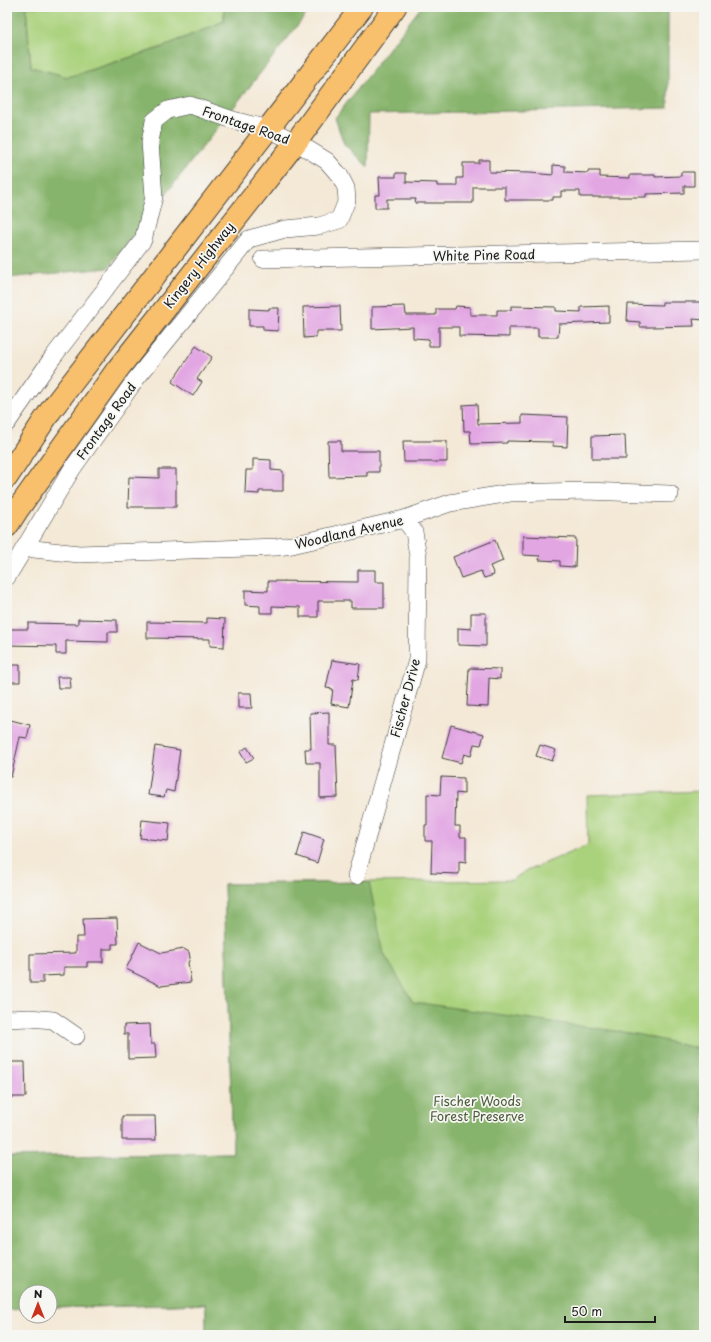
<svg xmlns="http://www.w3.org/2000/svg" width="711" height="1342" viewBox="0 0 711 1342" font-family="'Playpen Sans',sans-serif">
<style>
.green{fill:#aad27d;stroke:#63774c}
.forest{fill:#87b46c;stroke:#526844}
.building{fill:#e2a6e3}
.lines{fill:none;stroke-linecap:round;stroke-linejoin:round}
.minor-casing{stroke:#3c3b38;stroke-width:18}
.highway-casing{stroke:#3c3b38;stroke-width:24}
.minor{stroke:#fff;stroke-width:17}
.highway{stroke:#f8bf6c;stroke-width:22}
.labels{text-anchor:middle;stroke-width:3.5;stroke-linejoin:round;paint-order:stroke}
.street-label{font-size:13px;fill:#1c1c1c;stroke:#f6f6f2}
.park-label{font-size:13px;fill:#4e5c3e;stroke:#f6f6f2}
</style>
<rect width="100%" height="100%" fill="#f6f6f2"/>
<filter id="ink" filterUnits="userSpaceOnUse"><feTurbulence type="fractalNoise" baseFrequency=".025" numOctaves="2"/><feDisplacementMap in="SourceGraphic" scale="8" xChannelSelector="R" yChannelSelector="G"/><feConvolveMatrix kernelMatrix="1 2 1 2 8 2 1 2 1" color-interpolation-filters="sRGB"/></filter>
<filter id="wash" filterUnits="userSpaceOnUse"><feTurbulence type="fractalNoise" baseFrequency=".012" numOctaves="4" result="noise"/><feDisplacementMap in="SourceGraphic" scale="16" xChannelSelector="R" yChannelSelector="G"/><feGaussianBlur stdDeviation="0.9" result="paint"/><feColorMatrix in="noise" values="0 0 0 0 0 0 0 0 0 0 0 0 0 0 0 0 0 1.4 0 .05"/><feComposite in="paint" operator="in"/></filter>
<g filter="url(#wash)">
<rect width="100%" height="100%" fill="#f4e9d7"/>
<!-- green -->
<path class="green" d="M26,7H224V21L160,48L68,77L31,67Z
M704,791V1335H206V1304L50,1308V1292H26V1309L7,1310V1157L233,1153L224,884L512,880L524,872L588,845L587,795Z"/>
<!-- forest -->
<path class="forest" d="M7,7H26L31,67L68,77L160,48L224,21V7H312L108,268L7,278Z
M421,7H668V108L369,114L368,167L344,144L335,118Z
M369,882L384,954L413,1002L636,1034L704,1050V1335H206V1304L50,1308V1292H26V1309L7,1310V1157L233,1153L224,884Z"/>
<g id="blocks">
<!-- building -->
<path class="building" d="M479,160H489V172L530,173L553,175V165L565,166V172L588,173V171H600V177L630,178V175H655V177L681,176V172H694V186H684V193L646,194V197H580V191H561V197H553V200H505V187H473V203H415L416,199H387V208H375V195H380L379,177H396V173H406V182L437,183V186H457V178H463V163H479Z
M662,302H704V320L693,319L694,326L652,327H640V322L627,321L628,304L662,305Z
M340,306L341,331H316V337L304,338L303,307Z
M405,306L406,315H436V309H455L456,306L470,307V315H497V310H511V306L556,307V311L581,312V307L609,306V322L559,324L558,337H538V328H509V337L459,336V327H439V346H429V339L413,338V327L372,329V307Z
M269,308H279L278,331L263,330V326H249V309L269,310Z
M196,346L212,357L197,379L202,382L193,396L172,382Z
M477,404L478,424L522,423V415L568,417L567,447L553,446V442L507,441V443L471,444L470,431H464L463,405Z
M625,435L626,459H592V436Z
M328,441H341V451H379V472H367V476L329,477Z
M403,441H447V462H404Z
M253,459L271,460V470L283,471V491H259V494L245,493L246,470H253Z
M159,469H176V507H128L129,477L159,478Z
M523,536L576,538L575,567L560,566V561L539,560L540,556L523,555Z
M495,540L503,561L490,566L494,575L484,578L481,571L461,578L453,557Z
M358,570H375V582H384V608H351V601H318V617H300V607L272,606V613H260V606L245,605V590L268,591V581L358,582Z
M471,613H486V646L458,645V628L471,629Z
M207,618L225,619L224,647L210,646V639L147,638V622L207,623Z
M78,619L117,620V632H108V642L66,641V654H56V646L7,645V629H28V623L78,624Z
M332,660L360,664L358,680L353,679L349,707L331,704L333,689L326,688Z
M7,665H20V682H7Z
M469,668L500,669V679L489,678L488,707L467,706Z
M57,677H70L71,688H58Z
M238,693H251L252,708H238Z
M329,712V745H336L338,797L320,798V763H306L305,749H311L310,713Z
M7,719L30,725L27,738L20,737L11,777H7Z
M451,725L484,734L481,745L474,744L471,756L464,754L461,763L442,758Z
M540,745L556,750L552,761L536,756Z
M155,746L180,750L174,792L166,790L164,797L148,795Z
M247,747L254,758L246,762L240,752Z
M441,777L464,778V794L456,793L455,826H460V837H466V862L459,861V874L431,873L432,841H425V825H427V794L440,795Z
M142,820L170,823L168,841L140,838Z
M304,832L324,839L317,863L297,856Z
M117,918L118,944H112V949H103V962H87V967H64V975L43,976V983H30V954L76,953V937H84L83,919Z
M139,942L161,953L184,949L189,952L190,958L188,963L191,982L161,986L126,969Z
M150,1024L151,1044H155L156,1058L128,1059V1034H124V1025Z
M10,1062H25L26,1097H7V1071L11,1070Z
M122,1116H155L156,1140H122Z"/>
</g>
</g>
<g filter="url(#ink)">
<use href="#blocks" fill-opacity="0" stroke="#3c3b38" stroke-width="1"/>
<g class="lines">
<!-- minor casing -->
<g class="minor-casing">
<path id="minor" d="M263,259L704,250
M7,423L53,357L143,240L154,197L150,142L154,121L168,110L190,105L233,120L268,129L296,142L327,161L340,176L346,188L347,200L339,220L319,226L285,229L249,239L136,379L72,469L7,577
M25,548L79,554L277,547L292,545L404,519L450,503L510,493L585,491L670,494
M356,876L417,660L418,556L414,532L404,519
M7,1019L29,1018L53,1020L76,1036"/>
</g>
<!-- highway casing -->
<g class="highway-casing">
<path id="highway" d="M7,477L51,410L362,7
M7,526L18,509L117,370L296,142L395,7"/>
</g>
<!-- minor -->
<use href="#minor" class="minor"/>
<!-- highway -->
<use href="#highway" class="highway"/>
</g>
</g>
<g class="labels">
<!-- street labels -->
<g class="street-label">
<text transform="translate(246 125) rotate(19)" y="5">Frontage Road</text>
<text transform="translate(484 255) rotate(-1)" y="5">White Pine Road</text>
<text transform="translate(199 265) rotate(-52)" y="5">Kingery Highway</text>
<text transform="translate(106 421) rotate(-54)" y="5">Frontage Road</text>
<text transform="translate(349 532) rotate(-13)" y="5">Woodland Avenue</text>
<text transform="translate(405 698) rotate(-75)" y="5">Fischer Drive</text>
</g>
<!-- park labels -->
<g class="park-label">
<text x="477" y="1106">Fischer Woods<tspan x="477" dy="15">Forest Preserve</tspan></text>
</g>
</g>
<!-- margin -->
<rect width="711" height="1342" fill="none" stroke="#f6f6f2" stroke-width="24"/>
<!-- north arrow -->
<g transform="translate(38 1304)"><circle r="19" fill="#f6f6f2" stroke="#9f9f9c"/>
<path d="M0-3L7 15L0 10L-7 15Z" fill="#c8321e"/>
<text y="-6" font-size="11" font-weight="bold" text-anchor="middle" fill="#1c1c1c">N</text>
</g>
<!-- scale -->
<path d="M565 1316v6h90v-6" fill="none" stroke="#1c1c1c" stroke-width="2"/>
<text x="571" y="1316" font-size="12" fill="#1c1c1c" stroke="#f6f6f2" stroke-width="3" paint-order="stroke">50 m</text>
</svg>
